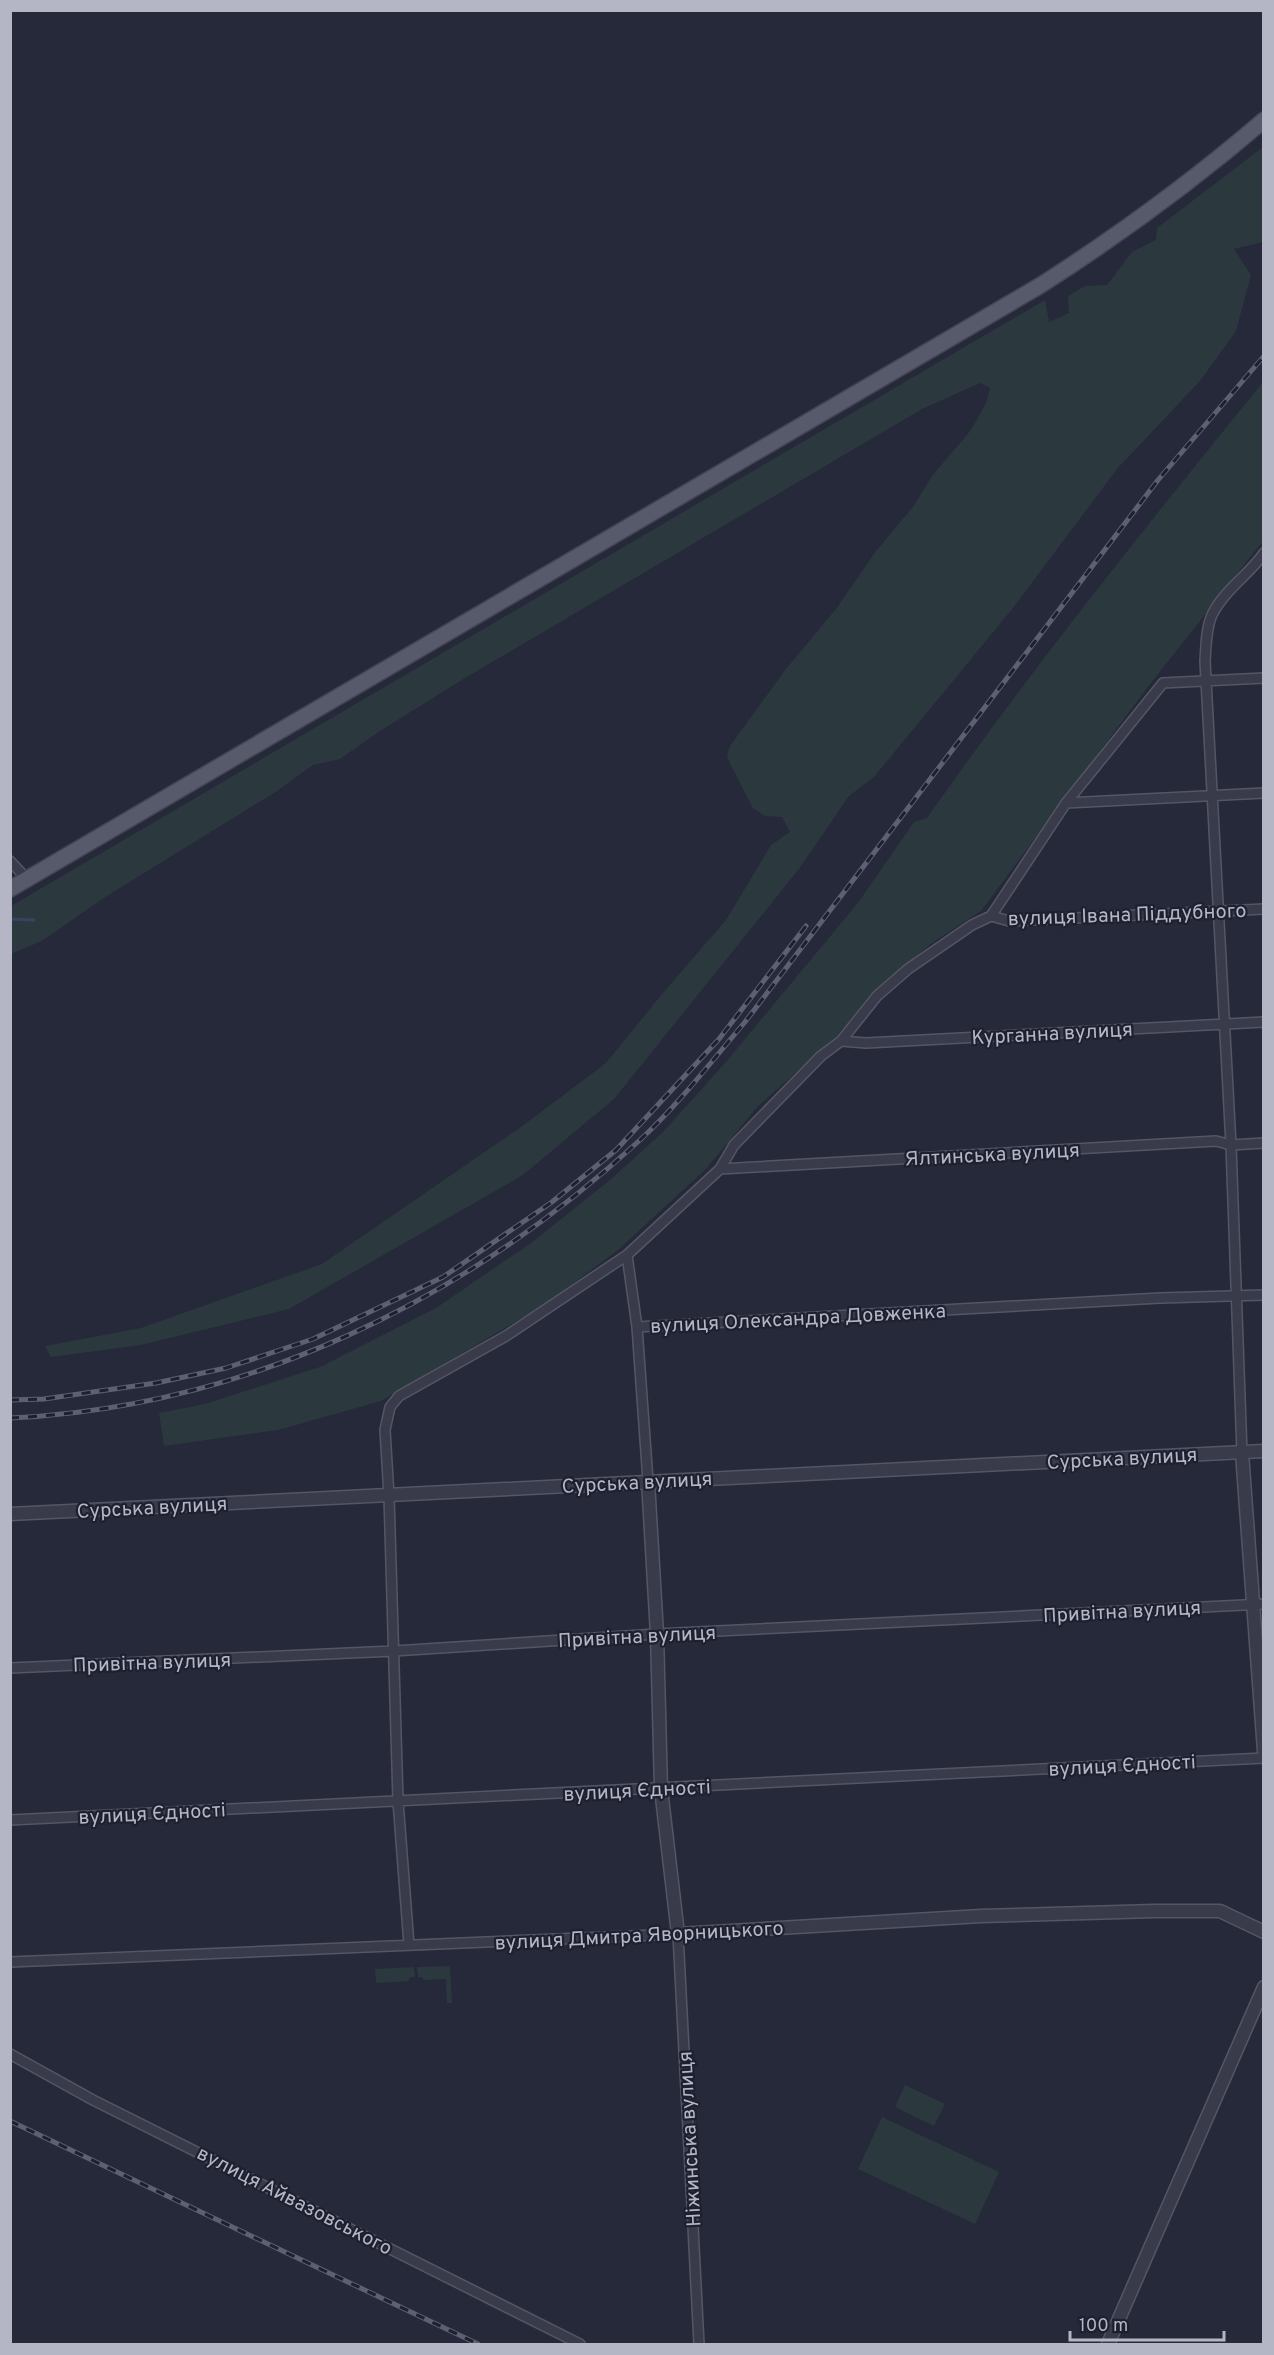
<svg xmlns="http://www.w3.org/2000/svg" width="1274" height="2355" viewBox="0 0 1274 2355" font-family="Overpass,sans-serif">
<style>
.green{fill:#2b393e}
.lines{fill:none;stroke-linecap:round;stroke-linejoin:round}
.stream{stroke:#3b415f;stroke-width:3}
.minor-casing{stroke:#545665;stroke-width:12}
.tertiary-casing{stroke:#545665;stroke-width:15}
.primary-casing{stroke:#424453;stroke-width:18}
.minor{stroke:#393b4a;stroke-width:9}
.tertiary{stroke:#393b4a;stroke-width:12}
.primary{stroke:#575a6a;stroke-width:15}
.rail-casing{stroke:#5d6072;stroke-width:5}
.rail{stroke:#1e202f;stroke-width:3;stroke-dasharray:9;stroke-linecap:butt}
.labels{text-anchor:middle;stroke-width:4.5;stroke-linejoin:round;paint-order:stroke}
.street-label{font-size:20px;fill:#b4b6c5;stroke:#1e202f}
</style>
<rect width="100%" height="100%" fill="#252939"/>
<!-- green -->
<path class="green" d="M1263,147V242L1234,249L1251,275L1236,331L1200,381L1117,469L1013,608L874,777L849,796L799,869L614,1099L523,1175L289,1309L141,1345L51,1357L45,1346L141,1328L322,1264L521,1127L606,1063L662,994L726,920L771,845L790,832L782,817L765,816L753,808L730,764L727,755L730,746L786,669L836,609L876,551L913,507L932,476L971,430L986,403L990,388L980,383L922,409L465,678L380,731L340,759L313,765L277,791L102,899L42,941L11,954V906L1045,300L1049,322L1069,313L1068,296L1085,286L1107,285L1132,252L1156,240L1157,228Z
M1263,382V541L1144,692L981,911L932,943L871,994L836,1037L758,1106L706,1169L618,1250L544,1305L381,1401L278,1430L164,1446L159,1413L205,1404L320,1367L436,1308L531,1243L610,1180L663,1132L725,1063L857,904L914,822L927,818C1032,668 1148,524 1263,382Z
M450,1966L452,2003H447L446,1979L424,1980L422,1977H418L417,1967Z
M414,1967L415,1977L409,1978V1981L376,1983L375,1969Z
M905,2085L945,2104L934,2126L895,2107Z
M882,2117L999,2172L975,2224L858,2169Z"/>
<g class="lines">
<!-- stream -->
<path class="stream" d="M10,919L34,920"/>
<!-- minor casing -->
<g class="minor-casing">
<path id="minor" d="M1066,803L1264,793
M10,861L27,879
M991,916L1009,921L1264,909
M841,1041L866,1043L1264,1022
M720,1169L1216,1141L1231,1145L1264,1143
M627,1255L720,1169L734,1145L821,1056L841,1041L877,996L908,969L972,925L991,916L1066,803L1163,683L1264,678
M637,1327L648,1481
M1242,1453L1231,1145L1205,661C1206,647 1206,628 1212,615C1224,590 1249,575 1264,553
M10,1668L394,1651L657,1634L1264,1604
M10,1820L1264,1758
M409,1945L398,1801L389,1496L385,1430L390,1407L399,1396L506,1336L627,1255L637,1327L1160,1298L1264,1295
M10,1962L678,1934L699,2344
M10,2054L93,2100L580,2344"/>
</g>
<!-- tertiary casing -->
<g class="tertiary-casing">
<path id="tertiary" d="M1242,1453L1264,1751
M648,1481L657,1634L661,1789L678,1934L981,1916L1155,1911H1220L1264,1932
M10,1514L1264,1451
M1108,2344L1264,1987"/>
</g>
<!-- primary casing -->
<g class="primary-casing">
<path id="primary" d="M10,889L1041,285C1119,235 1193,181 1264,120"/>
</g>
<!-- minor -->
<use href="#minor" class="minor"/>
<!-- tertiary -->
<use href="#tertiary" class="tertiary"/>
<!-- primary -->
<use href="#primary" class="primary"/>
<!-- rail casing -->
<g class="rail-casing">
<path id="rail" d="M10,1400L44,1399L156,1383L226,1368L313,1339L443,1277L552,1202L616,1150L719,1039L806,926
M10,1418C248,1407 466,1300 640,1140C678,1105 711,1062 745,1022L1158,480L1264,356
M10,2121L478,2344"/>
</g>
<!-- rail -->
<use href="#rail" class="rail"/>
</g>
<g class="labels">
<!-- street labels -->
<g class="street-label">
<text transform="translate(1127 914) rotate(-2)" y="7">вулиця Івана Піддубного</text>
<text transform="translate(1052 1033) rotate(-3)" y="7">Курганна вулиця</text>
<text transform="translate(992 1154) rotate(-3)" y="7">Ялтинська вулиця</text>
<text transform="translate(798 1318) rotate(-3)" y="7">вулиця Олександра Довженка</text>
<text transform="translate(1122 1458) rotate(-3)" y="7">Сурська вулиця</text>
<text transform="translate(637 1482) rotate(-3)" y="7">Сурська вулиця</text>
<text transform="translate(152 1507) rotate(-3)" y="7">Сурська вулиця</text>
<text transform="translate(1122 1611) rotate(-3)" y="7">Привітна вулиця</text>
<text transform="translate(637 1636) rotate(-3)" y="7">Привітна вулиця</text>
<text transform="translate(152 1662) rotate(-2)" y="7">Привітна вулиця</text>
<text transform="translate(1122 1765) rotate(-3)" y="7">вулиця Єдності</text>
<text transform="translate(637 1790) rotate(-3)" y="7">вулиця Єдності</text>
<text transform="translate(152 1813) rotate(-3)" y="7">вулиця Єдності</text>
<text transform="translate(639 1935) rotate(-3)" y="7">вулиця Дмитра Яворницького</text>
<text transform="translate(689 2139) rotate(-93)" y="7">Ніжинська вулиця</text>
<text transform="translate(295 2200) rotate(27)" y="7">вулиця Айвазовського</text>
</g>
</g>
<!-- border -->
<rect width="1274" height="2355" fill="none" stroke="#b4b6c5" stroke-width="24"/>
<!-- scale -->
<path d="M1070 2331v9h154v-9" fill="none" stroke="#b4b6c5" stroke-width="3"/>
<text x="1079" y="2331" font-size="18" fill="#b4b6c5" stroke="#1e202f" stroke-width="4.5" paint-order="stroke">100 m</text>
</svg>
